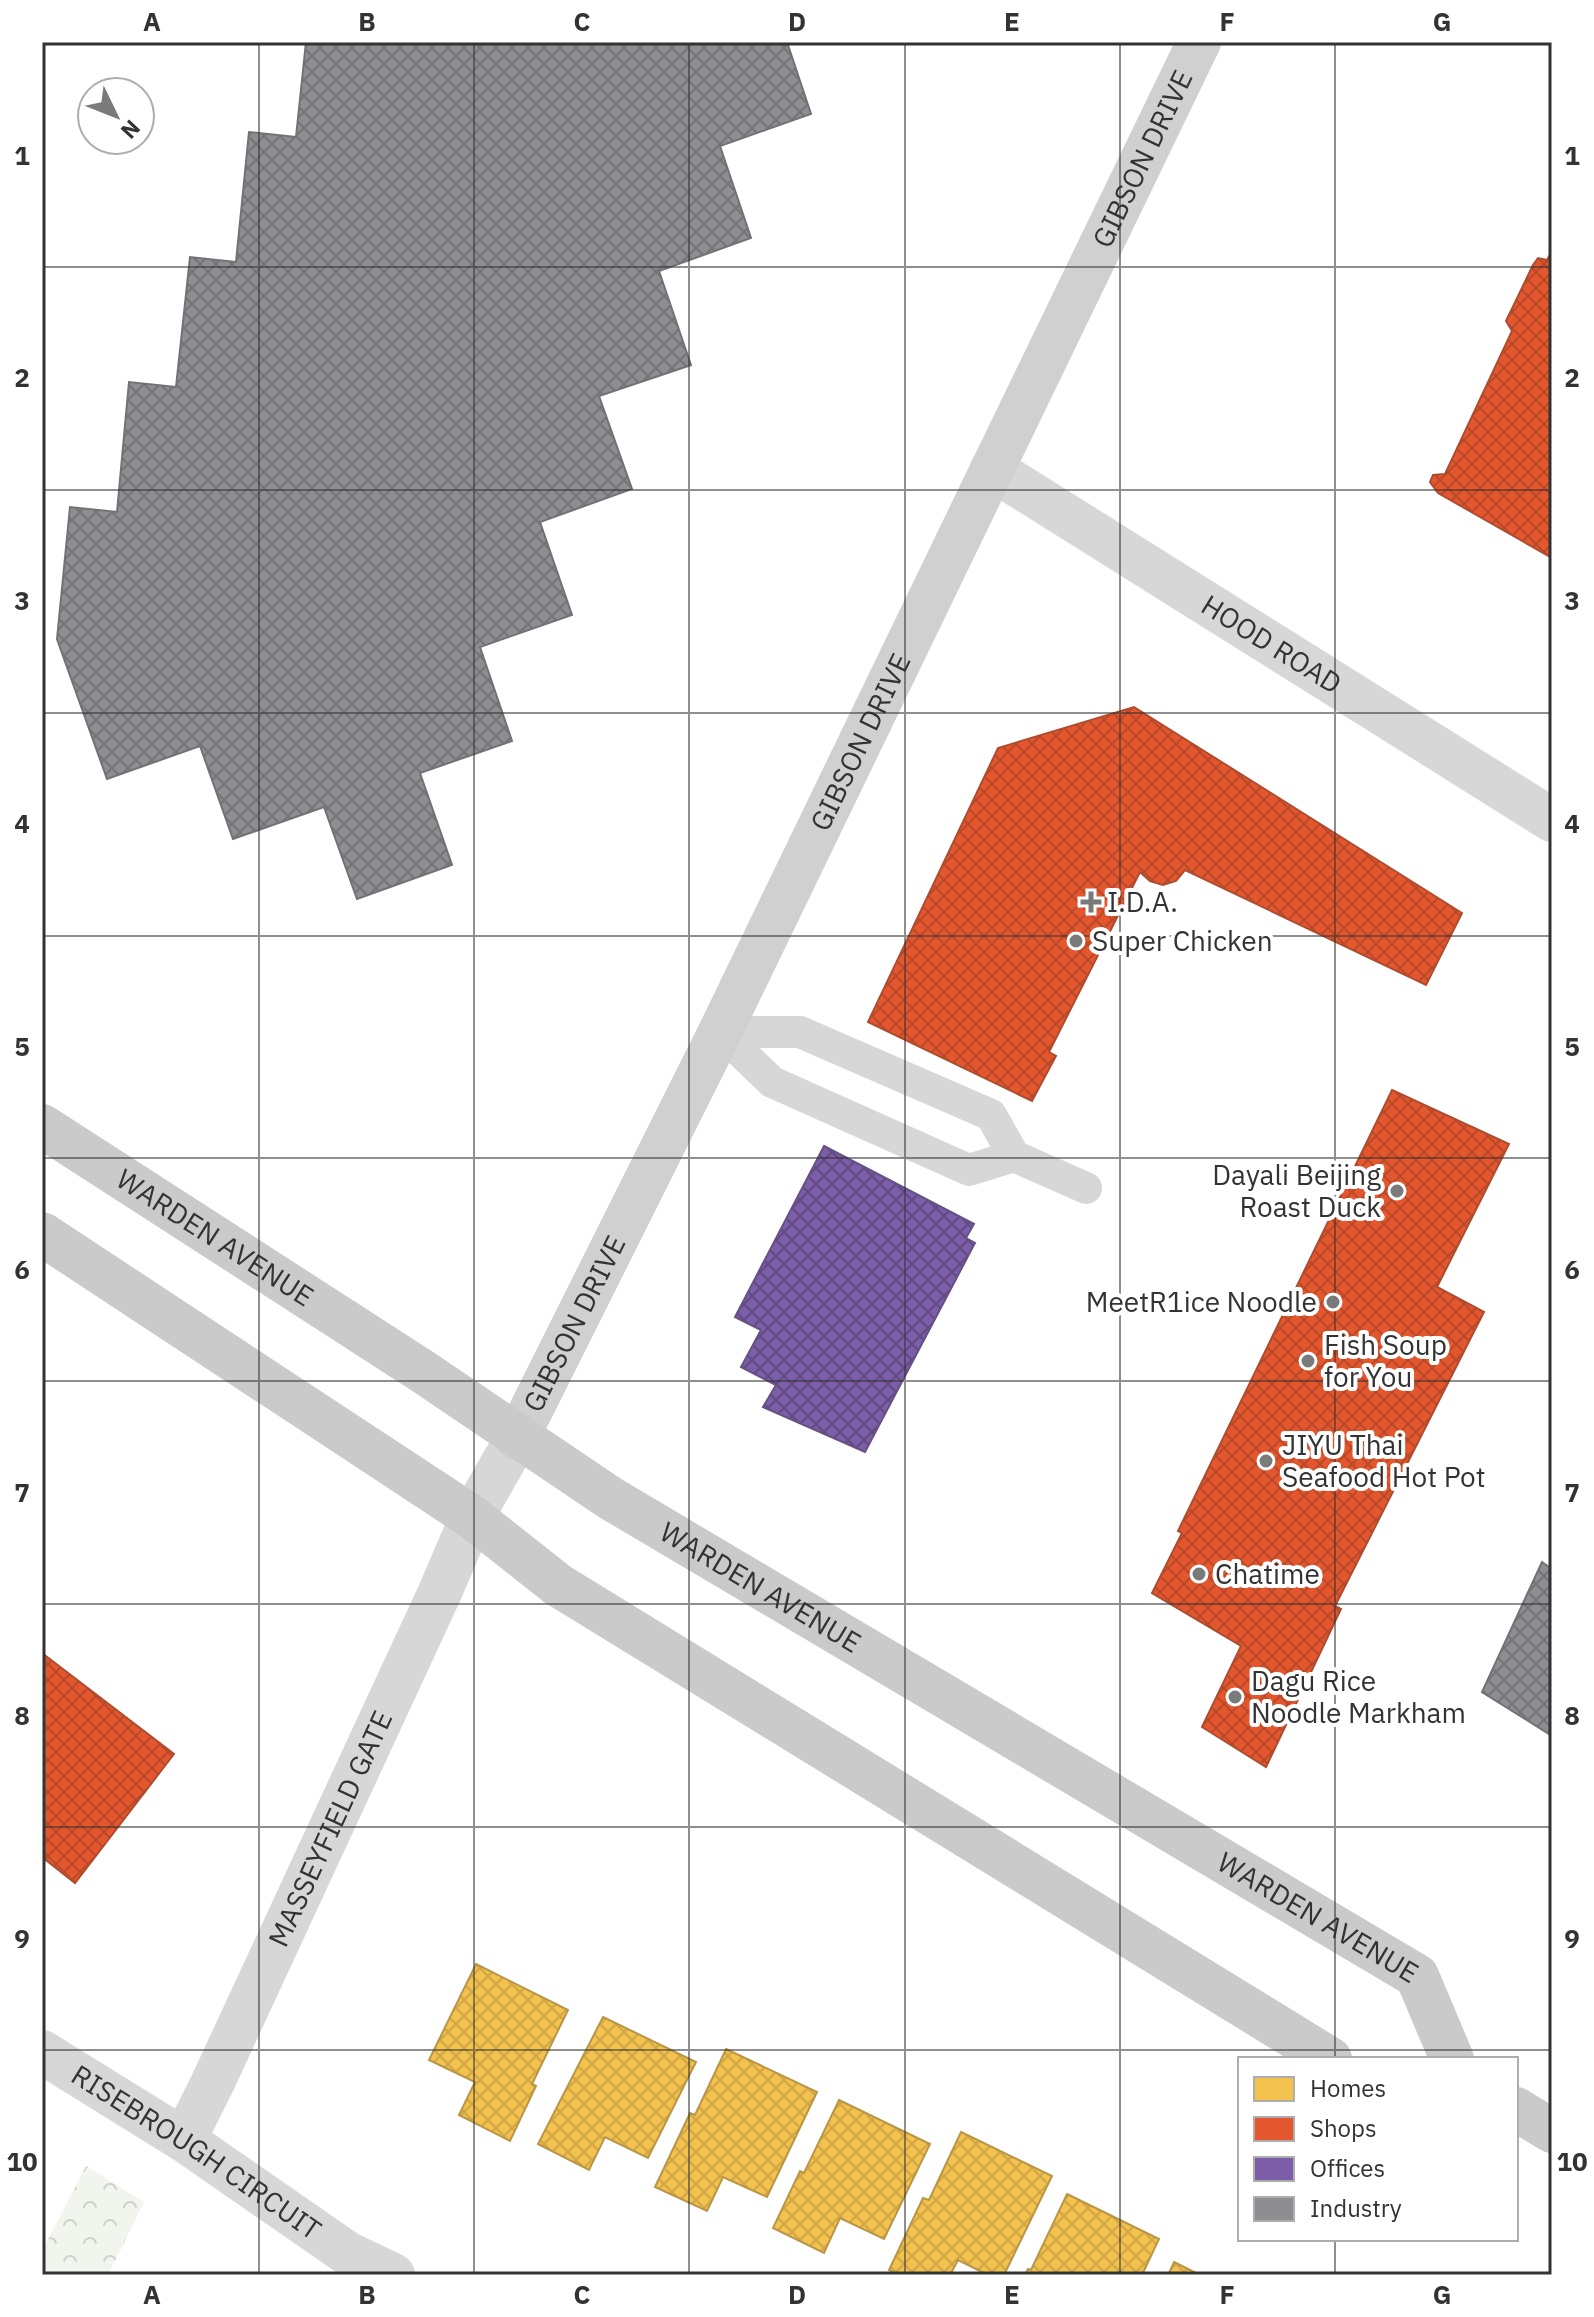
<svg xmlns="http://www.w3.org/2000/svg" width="1594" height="2317" viewBox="0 0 1594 2317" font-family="'IBM Plex Sans',sans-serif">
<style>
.park{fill:url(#park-crowns)}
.homes{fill:url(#homes-cross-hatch);stroke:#b99646;stroke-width:2}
.shops{fill:url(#shops-cross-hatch);stroke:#af4c30;stroke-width:2}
.offices{fill:url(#offices-cross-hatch);stroke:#655184;stroke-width:2}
.industry{fill:url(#industry-cross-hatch);stroke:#727276;stroke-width:2}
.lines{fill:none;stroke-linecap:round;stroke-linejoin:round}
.service{stroke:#d7d7d7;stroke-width:32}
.minor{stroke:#d7d7d7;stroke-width:44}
.tertiary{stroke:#d7d7d7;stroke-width:44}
.secondary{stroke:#d0d0d0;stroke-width:44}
.primary{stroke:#cacaca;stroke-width:44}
.grid{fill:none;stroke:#333;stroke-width:2;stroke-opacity:0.55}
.poi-dot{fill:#7a7a7a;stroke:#fff;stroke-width:3}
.labels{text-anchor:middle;stroke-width:8;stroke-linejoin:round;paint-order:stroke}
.street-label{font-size:28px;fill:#333;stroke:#fff}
.poi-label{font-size:28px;fill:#333;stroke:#fff;text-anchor:start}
.neatline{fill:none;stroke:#333;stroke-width:3}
.grid-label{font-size:26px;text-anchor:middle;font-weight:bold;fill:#333}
</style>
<defs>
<pattern id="park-crowns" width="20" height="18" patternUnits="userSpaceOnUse" patternTransform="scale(2)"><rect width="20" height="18" fill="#f1f5ed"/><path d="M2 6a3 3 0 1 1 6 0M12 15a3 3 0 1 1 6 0" fill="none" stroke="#cfd2cc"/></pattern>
<pattern id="homes-cross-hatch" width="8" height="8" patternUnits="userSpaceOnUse" patternTransform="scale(2)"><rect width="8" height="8" fill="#f2c14e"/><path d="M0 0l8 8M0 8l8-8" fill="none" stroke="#d0a645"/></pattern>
<pattern id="shops-cross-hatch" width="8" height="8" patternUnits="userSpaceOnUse" patternTransform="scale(2)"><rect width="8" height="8" fill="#e4572e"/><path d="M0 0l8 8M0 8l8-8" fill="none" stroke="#b94928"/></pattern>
<pattern id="offices-cross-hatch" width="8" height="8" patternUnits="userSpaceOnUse" patternTransform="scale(2)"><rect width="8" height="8" fill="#7b5ea7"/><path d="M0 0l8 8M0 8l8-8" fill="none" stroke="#604a81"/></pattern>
<pattern id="industry-cross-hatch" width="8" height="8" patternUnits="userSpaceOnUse" patternTransform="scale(2)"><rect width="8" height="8" fill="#8d8d92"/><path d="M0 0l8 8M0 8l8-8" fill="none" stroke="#747478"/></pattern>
</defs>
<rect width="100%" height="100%" fill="#fff"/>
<!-- park -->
<path class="park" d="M86,2166L144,2202L108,2275H42V2251Z"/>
<!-- homes -->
<path class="homes" d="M476,1964L568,2010L532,2084L536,2086L510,2141L459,2115L475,2082L429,2060Z
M603,2017L696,2062L648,2158L605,2137L589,2170L538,2144Z
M726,2049L817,2092L767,2197L723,2177L707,2211L655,2187L690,2113L695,2115Z
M839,2100L930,2144L884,2239L840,2218L824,2253L773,2228L800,2171L804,2173Z
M961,2132L1052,2176L1004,2275H988L958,2260L950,2275H899L889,2270L923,2198L929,2200Z
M1067,2194L1159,2239L1142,2275H1025L1028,2269L1031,2270Z
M1174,2262L1200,2275H1168Z"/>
<!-- shops -->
<path class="shops" d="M1552,251V558L1438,493L1430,482L1433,475L1445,474L1512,331L1506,321L1533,265L1538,258L1547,260Z
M1134,707L1462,913L1426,985L1185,870L1176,881L1163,885L1150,881L1140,872L1049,1052L1056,1056L1032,1101L868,1022L998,748Z
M1392,1090L1509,1144L1437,1287L1484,1312L1335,1606L1341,1609L1266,1767L1202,1727L1241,1646L1152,1593L1182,1533L1178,1531Z
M42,1653L174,1754L75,1883L42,1857Z"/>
<!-- offices -->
<path class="offices" d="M824,1146L974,1224L966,1238L975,1243L865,1452L763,1407L776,1385L741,1367L761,1330L735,1317Z"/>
<!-- industry -->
<path class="industry" d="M306,42H787L811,114L720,146L751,238L659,271L691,365L599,396L632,489L540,522L572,615L480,647L512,741L420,773L452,865L357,899L324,807L233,839L200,746L107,779L57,639L70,507L117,512L129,382L176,387L190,257L236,262L249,132L296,137Z
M1542,1562L1552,1569V1736L1482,1692Z"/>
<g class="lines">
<!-- service -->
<path class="service" d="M720,1032H800L991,1115L1014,1156L1086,1188
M720,1032L772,1082L969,1170L1014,1156"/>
<!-- minor -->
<g class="minor">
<path id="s1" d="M992,469L1552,820"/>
<path d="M472,1517L517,1438"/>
</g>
<!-- tertiary -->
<g class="tertiary">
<path id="s2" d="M42,2052L184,2140L347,2253L393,2275"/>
<path id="s3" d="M184,2140L213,2082L440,1592L472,1517"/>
</g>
<!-- secondary -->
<path class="secondary" id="s4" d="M517,1438L720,1032L1199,42"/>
<!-- primary -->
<g class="primary">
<path id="s5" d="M42,1126L422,1371L610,1498L1417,1976L1452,2059"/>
<path d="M42,1234L472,1517L558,1585L1330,2059"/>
<path d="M1516,2109L1552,2131"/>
</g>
</g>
<!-- grid -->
<path class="grid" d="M259,42V2275M474,42V2275M689,42V2275M905,42V2275M1120,42V2275M1335,42V2059M42,267H1552M42,490H1552M42,713H1552M42,936H1552M42,1158H1552M42,1381H1552M42,1604H1552M42,1827H1552M42,2050H1552M1335,2239V2275"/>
<!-- markers -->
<g class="poi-dot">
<path d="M1087 890h8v8h8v8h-8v8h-8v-8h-8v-8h8z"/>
<circle cx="1076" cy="941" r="8"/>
<circle cx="1397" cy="1191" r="8"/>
<circle cx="1333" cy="1302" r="8"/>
<circle cx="1308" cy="1361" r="8"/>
<circle cx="1266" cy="1461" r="8"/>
<circle cx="1199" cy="1574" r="8"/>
<circle cx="1235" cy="1697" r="8"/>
</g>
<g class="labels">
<!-- street labels -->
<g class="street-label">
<text dy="10" stroke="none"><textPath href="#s4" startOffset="1424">GIBSON DRIVE</textPath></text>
<text dy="10" stroke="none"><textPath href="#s1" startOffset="330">HOOD ROAD</textPath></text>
<text dy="10" stroke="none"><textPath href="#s4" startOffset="776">GIBSON DRIVE</textPath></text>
<text dy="10" stroke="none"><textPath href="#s5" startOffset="206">WARDEN AVENUE</textPath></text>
<text dy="10" stroke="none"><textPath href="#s4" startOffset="128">GIBSON DRIVE</textPath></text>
<text dy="10" stroke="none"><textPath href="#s5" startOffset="854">WARDEN AVENUE</textPath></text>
<text dy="10" stroke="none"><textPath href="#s3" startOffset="344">MASSEYFIELD GATE</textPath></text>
<text dy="10" stroke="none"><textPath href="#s5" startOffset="1502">WARDEN AVENUE</textPath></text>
<text dy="10" stroke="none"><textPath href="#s2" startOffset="184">RISEBROUGH CIRCUIT</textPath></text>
</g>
<!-- poi labels -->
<g class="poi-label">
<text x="1107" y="912">I.D.A.</text>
<text x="1092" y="951">Super Chicken</text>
<text x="1381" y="1185" text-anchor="end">Dayali Beijing<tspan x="1381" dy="32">Roast Duck</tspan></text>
<text x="1317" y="1312" text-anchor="end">MeetR1ice Noodle</text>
<text x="1324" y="1355">Fish Soup<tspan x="1324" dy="32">for You</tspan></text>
<text x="1282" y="1455">JIYU Thai<tspan x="1282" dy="32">Seafood Hot Pot</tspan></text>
<text x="1215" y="1584">Chatime</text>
<text x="1251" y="1691">Dagu Rice<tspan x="1251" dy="32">Noodle Markham</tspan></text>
</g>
</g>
<!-- border -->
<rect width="1594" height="2317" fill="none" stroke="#ffffff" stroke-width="88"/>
<!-- legend -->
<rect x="1238" y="2057" width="280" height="184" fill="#ffffff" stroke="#adadad" stroke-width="2"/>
<rect x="1254" y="2077" width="40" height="24" fill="#f2c14e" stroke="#adadad" stroke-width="2"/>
<text x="1310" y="2097" font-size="24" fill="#333333">Homes</text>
<rect x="1254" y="2117" width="40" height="24" fill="#e4572e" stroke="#adadad" stroke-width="2"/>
<text x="1310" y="2137" font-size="24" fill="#333333">Shops</text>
<rect x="1254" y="2157" width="40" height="24" fill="#7b5ea7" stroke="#adadad" stroke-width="2"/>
<text x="1310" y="2177" font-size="24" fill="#333333">Offices</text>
<rect x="1254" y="2197" width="40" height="24" fill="#8d8d92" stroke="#adadad" stroke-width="2"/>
<text x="1310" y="2217" font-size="24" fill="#333333">Industry</text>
<!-- north arrow -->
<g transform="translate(116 116) rotate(133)"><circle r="38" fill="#ffffff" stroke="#adadad" stroke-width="2"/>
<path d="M0-6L14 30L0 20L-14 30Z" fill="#7a7a7a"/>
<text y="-12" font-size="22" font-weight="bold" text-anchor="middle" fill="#333333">N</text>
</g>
<rect x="44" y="44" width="1506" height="2229" class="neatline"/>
<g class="grid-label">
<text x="152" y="31">A</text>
<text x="367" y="31">B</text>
<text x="582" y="31">C</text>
<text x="797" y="31">D</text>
<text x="1012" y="31">E</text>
<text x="1227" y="31">F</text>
<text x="1442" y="31">G</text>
<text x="22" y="165">1</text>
<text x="1572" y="165">1</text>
<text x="22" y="387">2</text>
<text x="1572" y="387">2</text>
<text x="22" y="610">3</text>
<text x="1572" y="610">3</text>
<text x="22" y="833">4</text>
<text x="1572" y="833">4</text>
<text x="22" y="1056">5</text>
<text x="1572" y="1056">5</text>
<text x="22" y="1279">6</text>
<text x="1572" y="1279">6</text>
<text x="22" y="1502">7</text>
<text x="1572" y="1502">7</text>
<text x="22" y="1725">8</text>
<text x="1572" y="1725">8</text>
<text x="22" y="1948">9</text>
<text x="1572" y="1948">9</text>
<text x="22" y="2171">10</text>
<text x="1572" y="2171">10</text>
<text x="152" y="2304">A</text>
<text x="367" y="2304">B</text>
<text x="582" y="2304">C</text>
<text x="797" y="2304">D</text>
<text x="1012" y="2304">E</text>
<text x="1227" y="2304">F</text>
<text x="1442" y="2304">G</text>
</g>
</svg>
